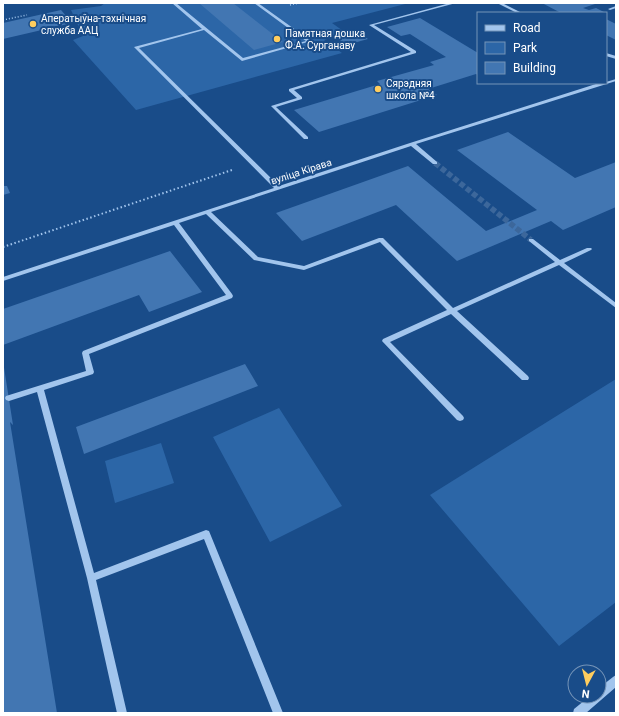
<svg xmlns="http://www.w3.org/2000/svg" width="619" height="716" viewBox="0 0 619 716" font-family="Roboto,sans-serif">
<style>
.green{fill:#2c66a7}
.building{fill:#4276b2}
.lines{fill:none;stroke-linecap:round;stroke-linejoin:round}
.minor-tunnel{stroke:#3c679b;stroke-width:5.5;stroke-dasharray:5.5 2.5;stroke-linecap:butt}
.path-far1{stroke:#a2c5ed;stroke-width:1.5;stroke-dasharray:1 2;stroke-linecap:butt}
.path{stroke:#a2c5ed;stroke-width:2;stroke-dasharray:1.5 2.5;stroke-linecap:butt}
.minor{fill:#a2c5ed;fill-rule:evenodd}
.poi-dot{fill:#ffcd5e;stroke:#194c89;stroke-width:1.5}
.labels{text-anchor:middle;stroke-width:4;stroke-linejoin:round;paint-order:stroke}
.far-poi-label{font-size:10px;fill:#fff;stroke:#194c89;text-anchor:start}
.far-street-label{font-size:10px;fill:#fff;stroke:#194c89}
</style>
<rect width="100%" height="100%" fill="#194c89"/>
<!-- green -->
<path class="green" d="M105,3H409L332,23L346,33L324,40L342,53L136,110L73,40L83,36L71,10L101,6Z
M616,379V602L559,646L430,495Z
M279,408L342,506L270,542L213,437Z
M161,443L174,483L115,503L105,461Z"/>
<!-- building -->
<path class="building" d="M199,3H233L283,42L254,50Z
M542,3H598L583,8L589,10L596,8L606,13H561Z
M61,10L72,23L3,39V23Z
M420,18L478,53V75L476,74L428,89L437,95L319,132L294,110L380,84L377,81L434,65L430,62L446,57L410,34L401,36L387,27Z
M606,19L616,24V40L606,35Z
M359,32L368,39L346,45L337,38Z
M508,132L575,178L616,162V207L563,230L551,221L457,261L396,205L302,241L276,213L408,166L486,231L537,210L457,150Z
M3,186H7L10,193L3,195Z
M170,251L202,292L149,312L139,295L3,345V309Z
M3,361L13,425L10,422L57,713H3Z
M245,364L258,386L84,454L76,427Z"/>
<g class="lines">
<!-- minor-tunnel -->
<path class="minor-tunnel" d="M435,163L531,240"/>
<!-- path-far1 -->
<path class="path-far1" d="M290,5L299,3
M3,20L27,15"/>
<!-- path -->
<path class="path" d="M3,247L232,170"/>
<!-- minor -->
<path class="minor" d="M172,3H176L243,58L306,41L254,3H258L311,41L242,61L204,30L139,48L279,186L410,143L599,83H606V82L616,79V81L416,144L437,162V164H433L411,146L211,212L258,257L304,266L379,238H383L453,308L555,262L529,241V239H533L560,260L587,248H591L592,249L591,250L564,263L616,303V308L559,265L457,311L528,376L529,378L528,380H522L451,314L390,342L463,416L464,418L463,420L460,421L457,420L382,341L383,339L447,310L380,242L304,270L254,260L206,214L179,223L232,294L233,296L232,298L89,354L94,372L93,374L44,390L94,573L206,530L209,531L283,713H273L204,539L96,580L127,713H117L87,578L37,392L9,401L6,400L5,398L6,396L86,371L82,353L83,351L226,295L174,225L3,281V277L274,188L134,47L202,29Z
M450,3H456L374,25L416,51V53L294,90L302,97V99L276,107L308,137V139H304L271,106L297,98L289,91V89L411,52L369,25Z
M497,3H502L522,13H517Z
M616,6V8L610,10L608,9Z
M606,53L616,56V59L606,56Z
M616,675V687L586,713H573L574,709L590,696H599V688L613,677Z"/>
</g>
<!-- markers -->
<g class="poi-dot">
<circle cx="33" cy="24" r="4"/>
<circle cx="277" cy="39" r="4"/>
<circle cx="378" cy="89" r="4"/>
</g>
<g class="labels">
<!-- far-poi labels -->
<g class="far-poi-label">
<text x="41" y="22">Аператыўна-тэхнічная<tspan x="41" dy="12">служба ААЦ</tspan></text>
<text x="285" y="37">Памятная дошка<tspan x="285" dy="12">Ф.А. Сурганаву</tspan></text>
<text x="386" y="87">Сярэдняя<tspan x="386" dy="12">школа №4</tspan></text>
</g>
<!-- far-street labels -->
<g class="far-street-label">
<text transform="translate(301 171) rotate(-18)" y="4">вуліца Кірава</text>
</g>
</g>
<!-- border -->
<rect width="619" height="716" fill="none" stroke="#ffffff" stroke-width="8"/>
<!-- legend -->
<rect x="477" y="12" width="130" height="72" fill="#194c89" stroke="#7594b8"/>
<rect x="485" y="25" width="20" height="6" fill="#a2c5ed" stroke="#7594b8"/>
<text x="513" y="32" font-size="12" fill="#ffffff">Road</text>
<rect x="485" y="42" width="20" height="12" fill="#2c66a7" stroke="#7594b8"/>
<text x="513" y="52" font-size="12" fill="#ffffff">Park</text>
<rect x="485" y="62" width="20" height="12" fill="#4276b2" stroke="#7594b8"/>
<text x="513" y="72" font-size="12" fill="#ffffff">Building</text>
<!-- north arrow -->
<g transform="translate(587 684) rotate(187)"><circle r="19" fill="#194c89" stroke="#7594b8"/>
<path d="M0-3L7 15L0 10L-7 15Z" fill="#ffcd5e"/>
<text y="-6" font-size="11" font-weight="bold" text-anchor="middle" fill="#ffffff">N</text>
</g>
</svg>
